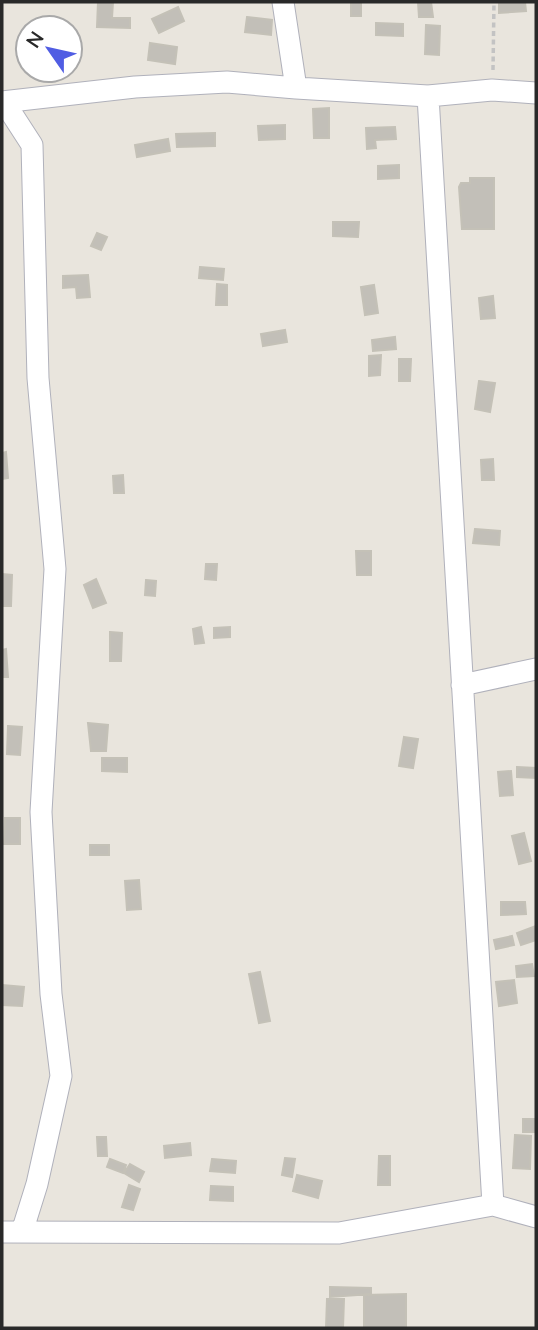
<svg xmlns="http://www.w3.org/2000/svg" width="538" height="1330" viewBox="0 0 538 1330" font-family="Lato,sans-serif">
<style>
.building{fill:#c2bfb8;stroke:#c4c1b7;stroke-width:2}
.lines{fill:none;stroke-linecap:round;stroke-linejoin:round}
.minor-casing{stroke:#b0b1bb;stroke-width:23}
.path{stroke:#c3c3c3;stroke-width:3.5;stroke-dasharray:5 3.5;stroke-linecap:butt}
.minor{stroke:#fff;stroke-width:21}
</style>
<rect width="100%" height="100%" fill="#e9e5dd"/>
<!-- building -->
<path class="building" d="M98,2H113L112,18H130V28L97,27Z
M351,2H361V16H351Z
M418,2H431L433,17H419Z
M499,2H525L526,11L499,13Z
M178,7L184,21L159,33L152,19Z
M247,17L272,20L271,35L245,32Z
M376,23L403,24V36L376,35Z
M426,25L440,26L439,55L425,54Z
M150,43L177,47L175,64L148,60Z
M329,108V138H314L313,109Z
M285,125V139L259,140L258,126Z
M395,127L396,139L375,140L376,148L367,149L366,128Z
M215,133V146L177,147L176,134Z
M168,139L170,151L137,157L135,145Z
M399,165V178L378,179V166Z
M470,178H494V229H462L459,187L461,183H470Z
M333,222H359L358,237L333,236Z
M97,233L107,237L101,250L91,246Z
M200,267L224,269L223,280L199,278Z
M88,275L90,297L77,298L76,287L63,288V276Z
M217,284L227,285V305H216Z
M374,285L378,313L365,315L361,287Z
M493,296L495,318L481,319L479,298Z
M285,330L287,342L263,346L261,334Z
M395,337L396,349L373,351L372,340Z
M381,355L380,375L369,376V356Z
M399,359H411L410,381H399Z
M479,381L495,383L490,412L475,409Z
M6,452L8,478L2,479V453Z
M493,459L494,480H482L481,460Z
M123,475L124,493H114L113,476Z
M475,529L500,531L499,545L473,543Z
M356,551H371V575H357Z
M206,564H217L216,580L205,579Z
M2,574L12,575L11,606H2Z
M96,579L106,603L93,608L84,585Z
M146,580L156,581L155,596L145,595Z
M201,627L204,643L195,644L193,629Z
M230,627V637L214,638V628Z
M110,632L122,633L121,661H110Z
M6,649L8,677H2V650Z
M88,723L108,725L106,751H91Z
M8,726L22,727L20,755L7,754Z
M404,737L418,739L413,768L399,766Z
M102,758H127V772L102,771Z
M517,767L536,768V778L517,777Z
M511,771L513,795L500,796L498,772Z
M5,818H20V844H4Z
M524,833L531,861L519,864L512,836Z
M90,845H109V855H90Z
M139,880L141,909L127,910L125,881Z
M501,902H525L526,914L501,915Z
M536,926V940L521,945L517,933Z
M512,936L514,945L496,949L494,940Z
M532,964L534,976L517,977L516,966Z
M260,972L270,1021L259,1023L249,974Z
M514,980L517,1003L499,1006L496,982Z
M2,985L24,987L22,1006L2,1005Z
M523,1119H536V1132H523Z
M515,1135L531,1136L530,1169L513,1168Z
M97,1137H106L107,1156H98Z
M190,1143L191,1155L165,1158L164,1146Z
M379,1156H390V1185H378Z
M285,1158L295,1159L292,1177L282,1175Z
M110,1159L126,1165L123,1173L107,1167Z
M212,1159L236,1161L235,1173L210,1171Z
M130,1164L144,1172L139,1182L124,1173Z
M297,1175L322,1181L318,1198L293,1191Z
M129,1185L140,1189L133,1210L122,1207Z
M211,1186L233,1187V1201L210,1200Z
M330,1287L371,1288V1294L330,1297Z
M406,1294V1328H364V1295Z
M327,1299H344L343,1328H326Z"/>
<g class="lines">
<!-- minor casing -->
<g class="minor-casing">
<path id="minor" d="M283,2L296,88L428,96L493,1205L536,1217
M428,96L492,90L536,93
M2,102L135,87L227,82L296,88
M2,105L10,111L32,145L38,378L55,569L41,812L51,994L61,1076L37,1184L22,1232
M462,685L536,669
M2,1232L339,1233L493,1205"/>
</g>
<!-- path -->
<path class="path" d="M493,70L494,2"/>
<!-- minor -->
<use href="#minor" class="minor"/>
</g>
<!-- border -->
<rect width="538" height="1330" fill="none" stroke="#292929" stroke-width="7"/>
<!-- north arrow -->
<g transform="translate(49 49) rotate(304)"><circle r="33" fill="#ffffff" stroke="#a9a9a9" stroke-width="2"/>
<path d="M0-5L12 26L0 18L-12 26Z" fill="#505de3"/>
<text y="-10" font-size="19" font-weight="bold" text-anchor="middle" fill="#292929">N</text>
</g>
</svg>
